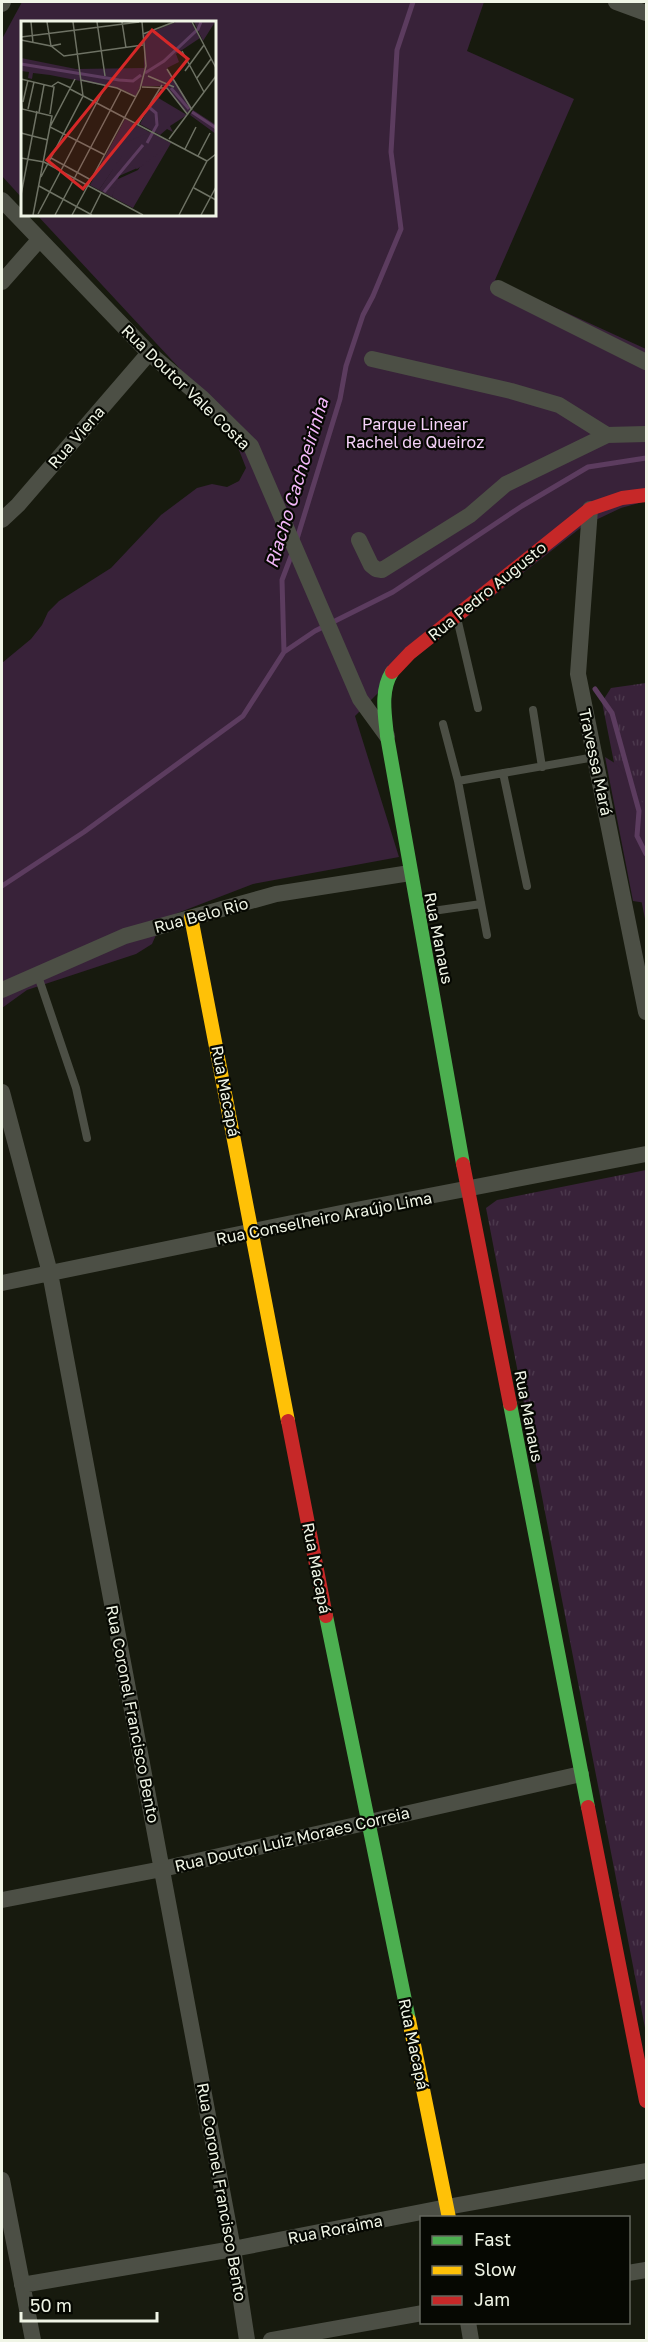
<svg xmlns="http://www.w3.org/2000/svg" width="648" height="2342" viewBox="0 0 648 2342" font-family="'Golos Text',sans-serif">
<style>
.grass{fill:url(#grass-tufts)}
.green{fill:#382239}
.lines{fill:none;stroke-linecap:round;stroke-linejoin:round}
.stream{stroke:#5c3c5f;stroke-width:5}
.lane{stroke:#4c4f45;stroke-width:8}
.street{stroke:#4c4f45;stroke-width:16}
.fast{stroke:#4caf50;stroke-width:14}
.slow{stroke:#ffc107;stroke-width:14}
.jam{stroke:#c62828;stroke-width:14}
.labels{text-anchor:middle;stroke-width:4.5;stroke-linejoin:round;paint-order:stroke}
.street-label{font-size:16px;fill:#f0f5e6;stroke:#060802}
.park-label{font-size:16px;fill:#f6d2fa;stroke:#060802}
.water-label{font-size:18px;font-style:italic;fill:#f3b7f9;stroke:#060802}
.inset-river{fill:none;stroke:#5c3c5f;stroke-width:3}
.inset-road{fill:none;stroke:#6e7264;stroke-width:1.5}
.view{fill:#d62828;fill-opacity:0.15;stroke:#d62828;stroke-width:3}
.inset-edge{fill:none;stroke:#f0f5e6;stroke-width:3}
</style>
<defs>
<pattern id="grass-tufts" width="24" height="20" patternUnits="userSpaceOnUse" patternTransform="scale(1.5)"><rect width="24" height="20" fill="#382239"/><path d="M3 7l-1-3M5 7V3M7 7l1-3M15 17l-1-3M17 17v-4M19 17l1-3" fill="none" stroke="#4b384c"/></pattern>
</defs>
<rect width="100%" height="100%" fill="#171a0e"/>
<!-- grass -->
<path class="grass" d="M646,683V924L602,702L611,688Z
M646,1170V2033L486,1208L497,1200Z"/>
<!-- green -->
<path class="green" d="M22,2H484L467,51L574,99L495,280L646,349V501L621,508L583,526L407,664L355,716L399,857L253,884L175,914L156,935L152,944L136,954L27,990L2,1008V663L31,639L42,625L48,612L59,601L111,568L161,515L197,488L212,484L227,487L239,481L246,468L239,450L217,420L221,413L37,215L214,214V22H22V198L2,176V39Z
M605,757L618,765L646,808V903L633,901Z"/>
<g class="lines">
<!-- stream -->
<path class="stream" d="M296,542L340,399L346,366L363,315L373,296L401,229L391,152L397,50L413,2
M284,652L315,631L393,592L522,506L588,467L646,458
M595,689L612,713L639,811L637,836L646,854
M2,886L84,832L243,716L284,652L282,580L293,551"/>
<!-- lane -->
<path class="lane" d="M457,618L478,708
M533,710L542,767
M443,724L458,781L487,935
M503,773L527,886
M458,781L595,757
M419,913L481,904
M38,976L76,1088L87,1138"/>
<!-- street -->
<path class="street" d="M616,2L646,13
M2,4L3,2
M2,200L149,353L201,397L251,446L360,699L387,736
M2,282L39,240
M498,288L646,362
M372,359L511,391L559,405L607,435
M590,509L578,674L646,1012
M2,520L18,505L149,353
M359,540L371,565L376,569L382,570L470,515L506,484L607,435L646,434
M2,990L125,936L276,894L410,873
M2,1092L50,1273L233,2249L247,2340
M2,1283L351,1211L646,1154
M2,1900L162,1869L581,1774
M2,2180L33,2340
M628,2273L646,2270
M22,2285L233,2249L447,2207L646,2171
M468,2322L471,2340
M271,2340L422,2313"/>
<!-- fast -->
<path class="fast" d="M392,672C380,691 385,715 387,736L463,1164
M510,1404L588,1807
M326,1616L409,2020"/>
<!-- slow -->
<path class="slow" d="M191,917L288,1421
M409,2020L449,2218"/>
<!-- jam -->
<path class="jam" d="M392,672L410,653L590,509L622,498L646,495
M463,1164L510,1404
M288,1421L326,1616
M588,1807L646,2101"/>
</g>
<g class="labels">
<!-- street labels -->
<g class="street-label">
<text transform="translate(186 387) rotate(44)" y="6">Rua Doutor Vale Costa</text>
<text transform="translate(76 437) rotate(-49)" y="6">Rua Viena</text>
<text transform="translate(487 591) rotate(-39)" y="6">Rua Pedro Augusto</text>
<text transform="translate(596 762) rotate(78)" y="6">Travessa Mará</text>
<text transform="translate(201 915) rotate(-15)" y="6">Rua Belo Rio</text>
<text transform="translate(439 938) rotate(79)" y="6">Rua Manaus</text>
<text transform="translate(226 1091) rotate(79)" y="6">Rua Macapá</text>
<text transform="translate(324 1218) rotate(-11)" y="6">Rua Conselheiro Araújo Lima</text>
<text transform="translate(529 1416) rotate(79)" y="6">Rua Manaus</text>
<text transform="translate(317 1568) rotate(79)" y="6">Rua Macapá</text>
<text transform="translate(133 1714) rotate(79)" y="6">Rua Coronel Francisco Bento</text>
<text transform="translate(292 1839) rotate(-13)" y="6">Rua Doutor Luiz Moraes Correia</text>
<text transform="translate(414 2044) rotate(78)" y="6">Rua Macapá</text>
<text transform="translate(222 2192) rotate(80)" y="6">Rua Coronel Francisco Bento</text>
<text transform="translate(335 2229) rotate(-11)" y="6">Rua Roraima</text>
</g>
<!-- park labels -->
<g class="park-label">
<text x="415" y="430">Parque Linear<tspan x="415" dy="18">Rachel de Queiroz</tspan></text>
</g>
<!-- water labels -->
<g class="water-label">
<text transform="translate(297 483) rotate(-73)" y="6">Riacho Cachoeirinha</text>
</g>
</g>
<!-- overview -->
<g transform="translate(21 21)">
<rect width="195" height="195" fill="#171a0e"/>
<path d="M134,75L166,94L149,105L152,111L146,108L139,114L119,103ZM104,98L130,112L100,137L78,169L69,164ZM136,115L150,122L112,187L91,176L95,159L117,149Z" fill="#382239"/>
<path d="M102,133L123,144L98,155L91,176L78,169Z" fill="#382239"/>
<path d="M155,1H170L179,17L155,33L158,41L146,47L171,87L166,93L143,65H119L115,75L100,68L29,54L12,52L11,58L7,57L8,51L0,50V37L55,48L123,47V14ZM173,1H194L182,20ZM172,89L195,104V113L169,94ZM129,111L144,119V128L116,148L105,141L99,148L95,164L84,172L79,169L92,154V145L101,137V123Z" fill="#382239"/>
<path class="inset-river" d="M0,43L98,59L112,60L120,54M124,52L143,40L177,8L180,1M150,67L168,88M171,91L195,107M126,122L136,104L135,92L129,87M83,171L122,124"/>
<path class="inset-road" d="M10,1L12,22M26,1L30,25L40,23M76,1L84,55M101,1L105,27M171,1L195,47M122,13L153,1M0,16L118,1M0,19L30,25L43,35L122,24M161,30L183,71M146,48L171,89M164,50L183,24M127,55L153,66M176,57L190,38M0,58L33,66L29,93M54,58L29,106L84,134M60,59L96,67L115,76M31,65L37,61L50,67M121,66L146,67L167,94M49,68L186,140M0,77L1,88L31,95L12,194M2,81L7,59M7,88L13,61M18,91L23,64M117,103L141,64M0,112L27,119M148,118L195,55M164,128L175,106M177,135L189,112M0,137L23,141L122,194M30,137L70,159M20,156L62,75L52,1M18,165L71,194M173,167L195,179M0,174L16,90M17,193L85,64M34,194L100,69M51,194L119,68L125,45L121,1M69,194L80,172M158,194L186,140L195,133M180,194L195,166"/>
<path class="view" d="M131,9L167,38L62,168L26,139Z"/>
<rect width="195" height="195" class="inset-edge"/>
</g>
<!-- border -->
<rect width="648" height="2342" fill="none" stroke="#f0f5e6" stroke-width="6"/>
<!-- legend -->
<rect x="420" y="2216" width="210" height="108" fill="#060802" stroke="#64675d" stroke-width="1.5"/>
<rect x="432" y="2236" width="30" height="9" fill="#4caf50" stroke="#64675d" stroke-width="1.5"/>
<text x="474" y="2246" font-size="18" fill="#f0f5e6">Fast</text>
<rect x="432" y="2266" width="30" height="9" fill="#ffc107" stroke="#64675d" stroke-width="1.5"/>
<text x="474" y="2276" font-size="18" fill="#f0f5e6">Slow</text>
<rect x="432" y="2296" width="30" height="9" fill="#c62828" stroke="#64675d" stroke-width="1.5"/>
<text x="474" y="2306" font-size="18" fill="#f0f5e6">Jam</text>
<!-- scale -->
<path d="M21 2312v9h136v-9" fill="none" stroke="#f0f5e6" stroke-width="3"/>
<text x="30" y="2312" font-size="18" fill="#f0f5e6" stroke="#060802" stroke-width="4.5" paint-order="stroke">50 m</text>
</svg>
